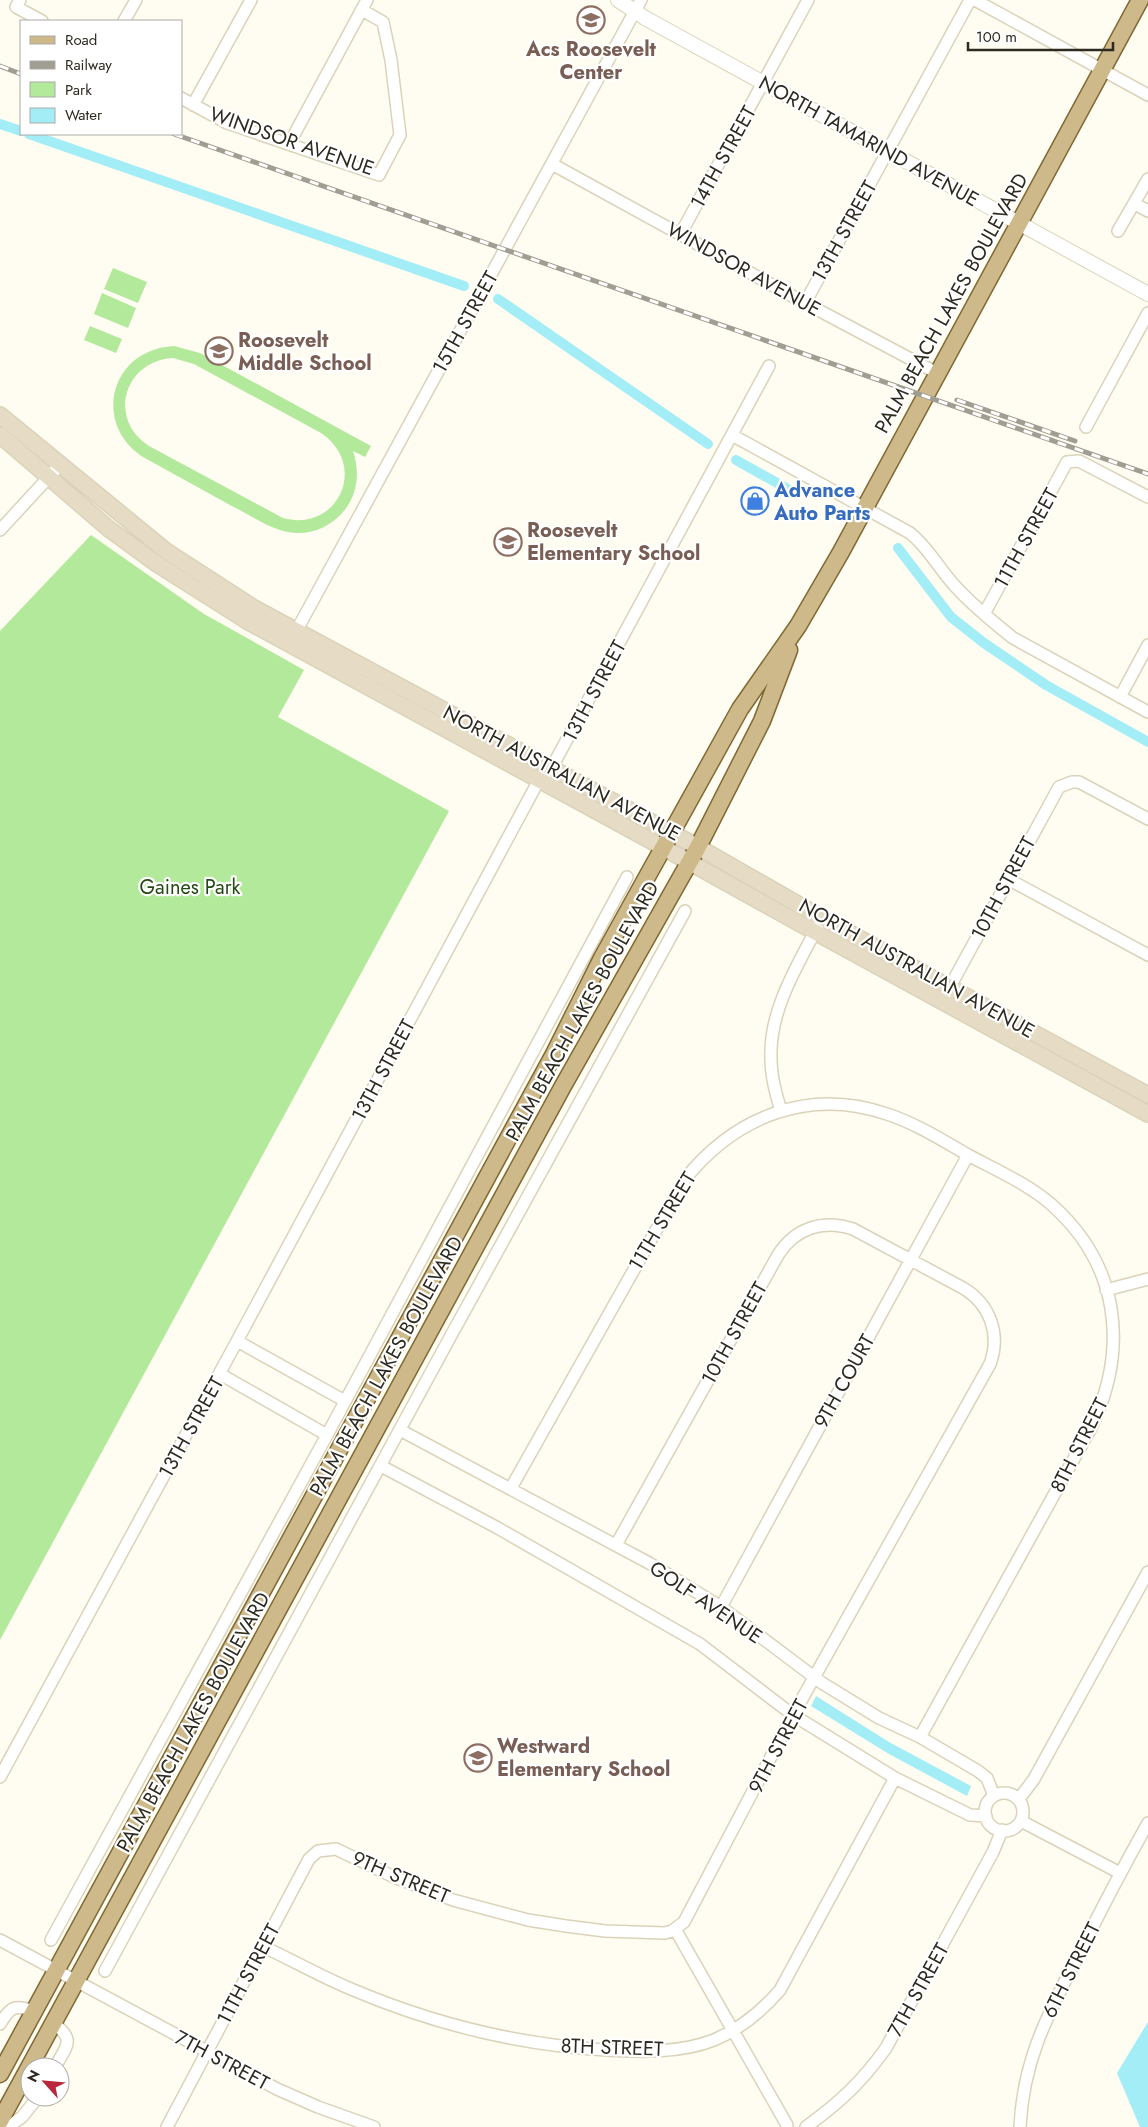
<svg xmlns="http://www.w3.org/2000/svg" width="1148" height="2127" viewBox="0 0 1148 2127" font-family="Jost,sans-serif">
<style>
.green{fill:#b2e99b;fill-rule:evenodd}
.water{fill:#a3edf7}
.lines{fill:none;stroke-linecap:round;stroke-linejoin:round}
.canal{stroke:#a3edf7;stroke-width:10}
.minor-casing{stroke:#dbd3b9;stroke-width:14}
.tertiary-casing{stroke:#dbd3b9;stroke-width:16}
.secondary-casing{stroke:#dbd3b9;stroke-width:18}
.primary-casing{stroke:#806933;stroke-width:19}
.minor{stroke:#fff;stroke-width:11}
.tertiary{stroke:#fff;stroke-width:14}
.secondary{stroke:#e6dcc5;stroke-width:15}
.primary{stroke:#ceb98b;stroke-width:16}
.rail-casing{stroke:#a09d92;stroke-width:5}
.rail{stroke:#fff;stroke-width:3;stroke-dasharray:9;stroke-linecap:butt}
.labels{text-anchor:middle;stroke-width:4.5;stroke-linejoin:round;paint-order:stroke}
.education-label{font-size:20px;font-weight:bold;fill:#785e54;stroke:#fff;text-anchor:start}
.street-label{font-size:20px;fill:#2d2a20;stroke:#fff}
.shop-label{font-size:20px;font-weight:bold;fill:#366cbe;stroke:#fff;text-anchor:start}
.park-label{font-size:20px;fill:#254912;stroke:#fff}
</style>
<rect width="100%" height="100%" fill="#fffcf1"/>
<!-- green -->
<path class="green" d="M113,268L147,282L138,303L104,289Z
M102,293L136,308L128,328L94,314Z
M90,326L122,339L116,353L84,340Z
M174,346L200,353L371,446L365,457L353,451C360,472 358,495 343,512C332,525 314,534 296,533C273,532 251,515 230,505C201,489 172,473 143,457C91,423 111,349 174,346ZM173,358L194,364L321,433C369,465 338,533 283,518L149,446C107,419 124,361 173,358Z
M91,535L204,614L304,670L278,717L449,811L0,1640V631Z"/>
<!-- water -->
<path class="water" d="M816,1696L889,1742L971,1786L967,1796L889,1754L811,1706Z
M1148,2022V2127H1140L1117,2073Z"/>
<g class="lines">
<!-- canal -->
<path class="canal" d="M0,124L21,131
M29,134L464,286
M498,299L708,444
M736,460L795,493
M898,548L951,617L984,643L1046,685L1148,742"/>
<!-- minor casing -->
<g class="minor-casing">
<path id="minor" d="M20,0L16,7L42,21
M975,0L1148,95
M124,21L136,0
M181,98L227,123L379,175L400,135L391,60L383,22L362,10
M193,105L251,0
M289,144L367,0
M552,164L805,303L937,373
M1135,204L1148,211
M1118,231L1148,179
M680,235L808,0
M805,303L970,0
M1086,427L1148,313
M732,435L910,533C929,548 939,569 955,586C972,605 993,622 1013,638L1148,712
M0,530L60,465
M984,614L1067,462L1079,461L1148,497
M293,637L641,0
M1120,697L1148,645
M1008,879L1148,955
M946,994L1059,787L1072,782H1079L1148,819
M781,1111C776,1094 771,1077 771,1058C769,1011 797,966 818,926
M1106,1290L1148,1279
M237,1341L345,1401
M220,1374L327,1435
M400,1430L649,1563L721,1607L822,1683L879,1718L920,1737L978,1771L987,1778L994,1796
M381,1466L496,1527L700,1644L793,1715L895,1778L970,1815L986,1816
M511,1488L685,1179C735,1117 808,1087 887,1114C915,1123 942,1140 968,1155C996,1170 1028,1184 1052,1205C1119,1265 1129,1347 1092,1426L920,1737
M721,1607L968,1155
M0,1777L237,1341L539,780L552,767L769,366
M985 1812a19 19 0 1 1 38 0a19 19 0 1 1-38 0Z
M1019,1799L1034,1779L1148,1572
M1021,1821L1120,1873
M675,1929L787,2125
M0,1940L277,2089L318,2107L374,2127
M51,1940L327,1435L627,877
M262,1946C292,1960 320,1976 351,1989C431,2023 519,2045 606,2050C642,2052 681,2053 714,2040C740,2029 762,2011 780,1990L895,1778
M105,1971C298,1617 489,1263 685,911
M53,2023C76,2040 67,2045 55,2067
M0,2024C10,2007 15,2004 34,2011
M8,2127L22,2117L38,2097
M167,2127L309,1859L318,1851L336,1849L394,1877L453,1900L528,1920L566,1926L605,1931L665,1933L672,1931L684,1922L793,1715L990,1364C1001,1334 990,1304 963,1288L853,1229C823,1219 795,1228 778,1255L616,1545
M806,2127C840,2102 861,2083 886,2048L993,1852L1002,1830
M1020,2127C1023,2057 1051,2009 1082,1948C1103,1906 1125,1864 1148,1823"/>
</g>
<!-- tertiary casing -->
<g class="tertiary-casing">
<path id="tertiary" d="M618,0L645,18L1148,294"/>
</g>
<!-- secondary casing -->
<g class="secondary-casing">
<path id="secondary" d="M0,415L166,551L254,608L698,847L822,918L1148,1095
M0,435L109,529L157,564L247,621L646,838L815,932L1148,1114"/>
</g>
<!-- primary casing -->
<g class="primary-casing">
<path id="primary" d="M0,2074L554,1054L602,958L740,709L798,626L841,552L1140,0
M0,2121L563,1086L698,847L762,721L789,650"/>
</g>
<!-- minor -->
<use href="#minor" class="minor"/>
<!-- tertiary -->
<use href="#tertiary" class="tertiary"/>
<!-- secondary -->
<use href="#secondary" class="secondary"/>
<!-- primary -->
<use href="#primary" class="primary"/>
<!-- rail casing -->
<g class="rail-casing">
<path id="rail" d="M0,66L21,74
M174,134L1148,474
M957,400L1075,441"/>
</g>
<!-- rail -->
<use href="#rail" class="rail"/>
</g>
<!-- icons -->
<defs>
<g id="school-ring" transform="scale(1.4375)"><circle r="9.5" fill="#fff" stroke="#8d6e63" stroke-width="1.5"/><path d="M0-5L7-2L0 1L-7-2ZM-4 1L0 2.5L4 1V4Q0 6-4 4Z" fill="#8d6e63"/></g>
<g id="shop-ring" transform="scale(1.4375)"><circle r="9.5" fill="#fff" stroke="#3f7fe0" stroke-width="1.5"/><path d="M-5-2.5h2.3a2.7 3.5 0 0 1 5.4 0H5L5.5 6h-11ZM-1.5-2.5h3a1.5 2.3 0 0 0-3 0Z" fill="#3f7fe0"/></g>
</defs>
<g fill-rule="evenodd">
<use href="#school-ring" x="591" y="20"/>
<use href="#school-ring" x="219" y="351"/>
<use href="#shop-ring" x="755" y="501"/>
<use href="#school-ring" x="508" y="542"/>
<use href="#school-ring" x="478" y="1758"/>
</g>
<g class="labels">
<!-- education labels -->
<g class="education-label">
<text x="591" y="56" text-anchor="middle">Acs Roosevelt<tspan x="591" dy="23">Center</tspan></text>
<text x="238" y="347">Roosevelt<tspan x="238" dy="23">Middle School</tspan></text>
<text x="527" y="537">Roosevelt<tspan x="527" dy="23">Elementary School</tspan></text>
<text x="497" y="1753">Westward<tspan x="497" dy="23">Elementary School</tspan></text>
</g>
<!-- street labels -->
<g class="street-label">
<text transform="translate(292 141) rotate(19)" y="7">WINDSOR AVENUE</text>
<text transform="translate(869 141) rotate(29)" y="7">NORTH TAMARIND AVENUE</text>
<text transform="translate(723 157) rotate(-61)" y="7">14TH STREET</text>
<text transform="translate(844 231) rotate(-61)" y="7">13TH STREET</text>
<text transform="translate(744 269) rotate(29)" y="7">WINDSOR AVENUE</text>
<text transform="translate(951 303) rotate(-61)" y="7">PALM BEACH LAKES BOULEVARD</text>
<text transform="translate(465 322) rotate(-61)" y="7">15TH STREET</text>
<text transform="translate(1026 538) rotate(-61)" y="7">11TH STREET</text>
<text transform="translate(594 691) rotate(-62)" y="7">13TH STREET</text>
<text transform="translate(562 773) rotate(28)" y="7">NORTH AUSTRALIAN AVENUE</text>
<text transform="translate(1003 888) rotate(-62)" y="7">10TH STREET</text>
<text transform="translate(917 968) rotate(29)" y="7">NORTH AUSTRALIAN AVENUE</text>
<text transform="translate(582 1011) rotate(-61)" y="7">PALM BEACH LAKES BOULEVARD</text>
<text transform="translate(383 1070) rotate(-62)" y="7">13TH STREET</text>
<text transform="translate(662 1221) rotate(-59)" y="7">11TH STREET</text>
<text transform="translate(734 1333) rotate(-61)" y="7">10TH STREET</text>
<text transform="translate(386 1366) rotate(-61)" y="7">PALM BEACH LAKES BOULEVARD</text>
<text transform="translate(844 1381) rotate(-61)" y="7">9TH COURT</text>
<text transform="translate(191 1427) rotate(-61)" y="7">13TH STREET</text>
<text transform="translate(1079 1445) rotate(-63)" y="7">8TH STREET</text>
<text transform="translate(706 1602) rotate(34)" y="7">GOLF AVENUE</text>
<text transform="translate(193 1722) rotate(-61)" y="7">PALM BEACH LAKES BOULEVARD</text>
<text transform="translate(778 1746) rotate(-62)" y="7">9TH STREET</text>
<text transform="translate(401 1877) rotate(23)" y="7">9TH STREET</text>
<text transform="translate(1071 1970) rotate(-63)" y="7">6TH STREET</text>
<text transform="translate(248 1974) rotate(-62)" y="7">11TH STREET</text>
<text transform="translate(918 1990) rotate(-61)" y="7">7TH STREET</text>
<text transform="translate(612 2047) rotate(2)" y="7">8TH STREET</text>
<text transform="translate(222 2060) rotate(28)" y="7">7TH STREET</text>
</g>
<!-- shop labels -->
<g class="shop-label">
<text x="774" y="497">Advance<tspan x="774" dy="23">Auto Parts</tspan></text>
</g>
<!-- park labels -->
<g class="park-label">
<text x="190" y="894">Gaines Park</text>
</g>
</g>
<!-- legend -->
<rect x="20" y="20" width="162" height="115" fill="#ffffff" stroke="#abaaa6"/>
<rect x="30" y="36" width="25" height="8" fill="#ceb98b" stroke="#abaaa6"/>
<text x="65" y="45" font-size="15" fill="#2d2a20">Road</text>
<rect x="30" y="61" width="25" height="8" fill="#a09d92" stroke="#abaaa6"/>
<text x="65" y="70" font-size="15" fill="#2d2a20">Railway</text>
<rect x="30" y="82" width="25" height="15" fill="#b2e99b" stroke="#abaaa6"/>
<text x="65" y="95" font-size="15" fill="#2d2a20">Park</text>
<rect x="30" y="108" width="25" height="15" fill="#a3edf7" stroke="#abaaa6"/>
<text x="65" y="120" font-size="15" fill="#2d2a20">Water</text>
<!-- north arrow -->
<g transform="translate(45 2082) rotate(297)"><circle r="24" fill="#ffffff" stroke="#abaaa6"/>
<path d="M0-4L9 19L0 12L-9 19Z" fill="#b8273c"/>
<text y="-8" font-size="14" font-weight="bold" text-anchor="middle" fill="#2d2a20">N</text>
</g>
<!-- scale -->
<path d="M968 42v8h145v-8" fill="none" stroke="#2d2a20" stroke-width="2.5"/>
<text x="976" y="42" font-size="15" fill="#2d2a20" stroke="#ffffff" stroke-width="4" paint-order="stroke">100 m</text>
</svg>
